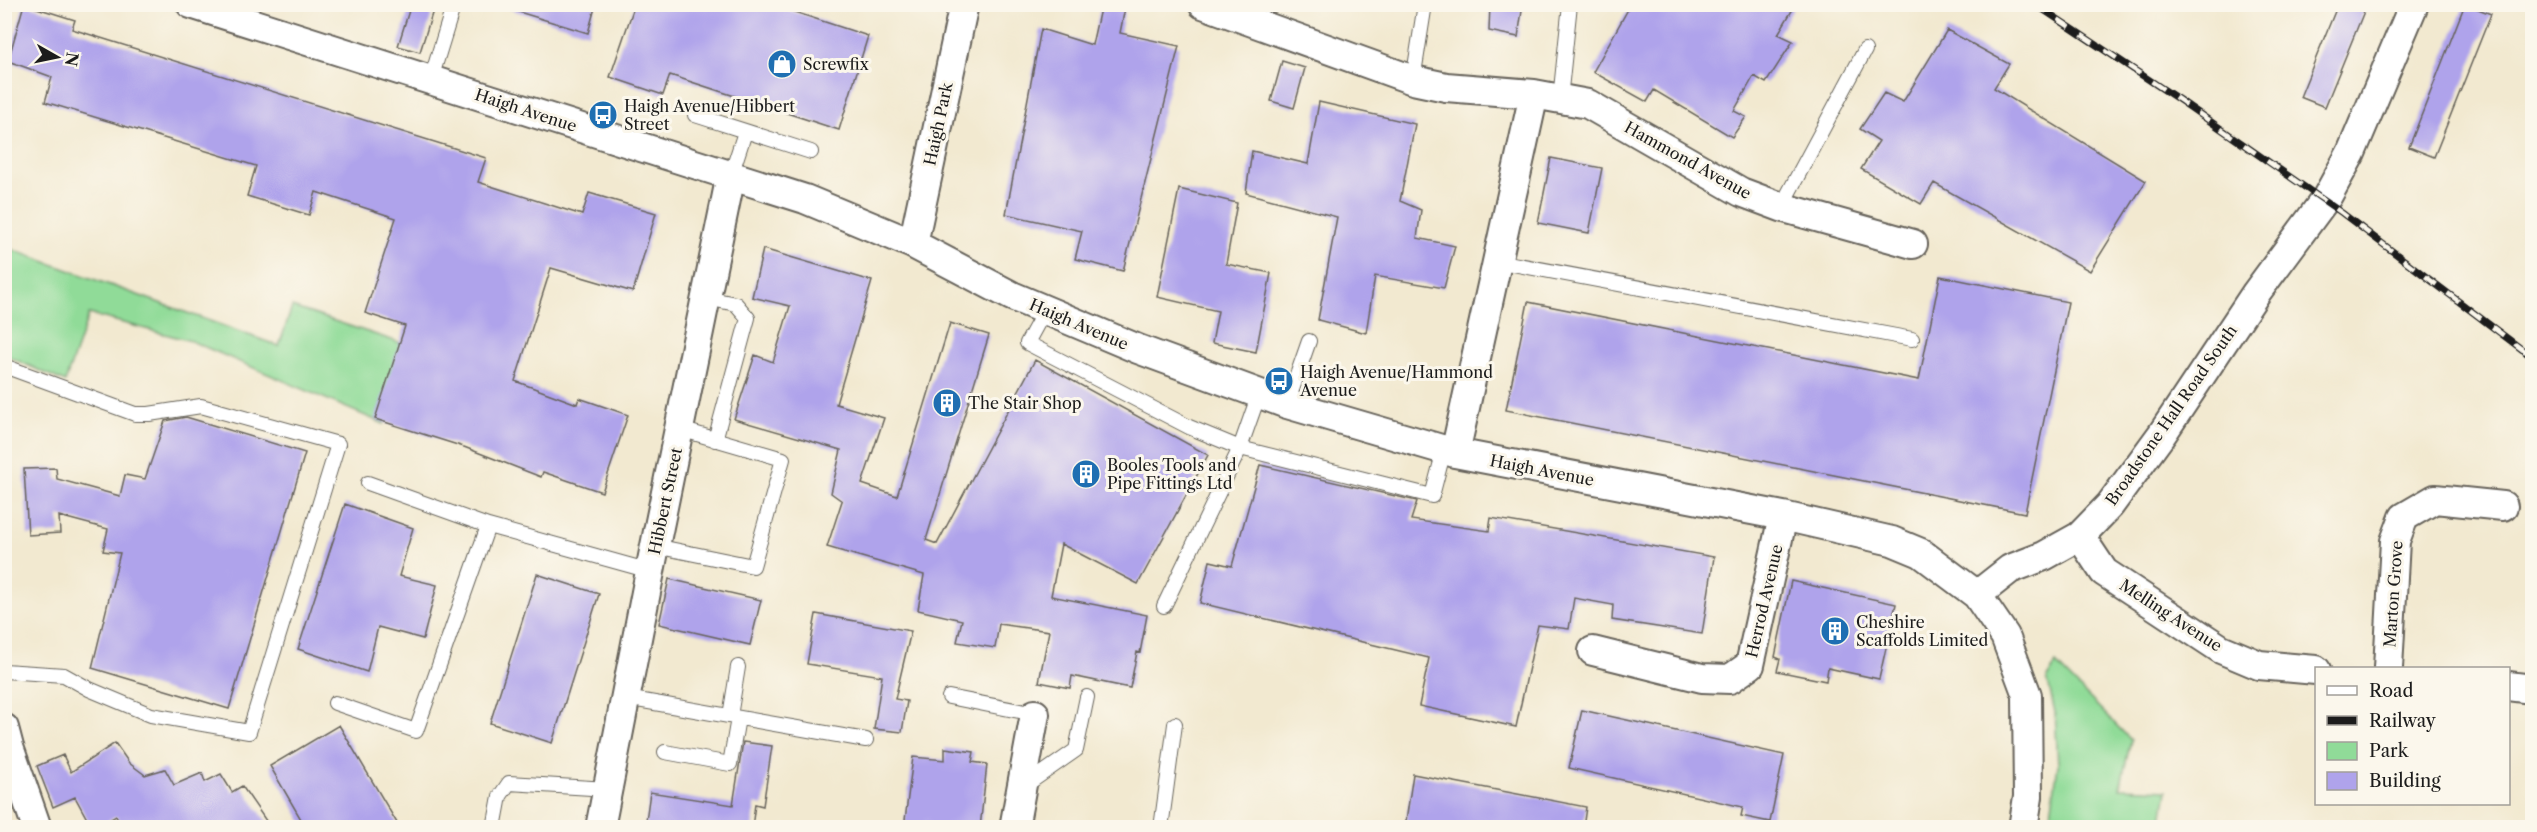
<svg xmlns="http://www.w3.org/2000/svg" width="2537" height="832" viewBox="0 0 2537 832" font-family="'Libre Caslon Text',serif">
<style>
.green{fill:#90db98;stroke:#567c5a;stroke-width:1.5}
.building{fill:#afa3eb}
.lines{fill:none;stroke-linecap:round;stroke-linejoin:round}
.service-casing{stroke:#67645b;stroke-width:16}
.minor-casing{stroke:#67645b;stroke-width:32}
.service{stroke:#fff;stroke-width:14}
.minor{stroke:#fff;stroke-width:28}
.rail-casing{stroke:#1c1c1c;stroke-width:7}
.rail{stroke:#fbf7ec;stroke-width:4.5;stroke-dasharray:14;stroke-linecap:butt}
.labels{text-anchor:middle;stroke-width:6;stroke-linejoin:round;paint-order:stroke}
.poi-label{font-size:16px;fill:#1c1c1c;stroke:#fbf7ec;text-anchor:start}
.street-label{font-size:16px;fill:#1c1c1c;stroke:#fbf7ec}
</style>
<rect width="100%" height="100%" fill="#fbf7ec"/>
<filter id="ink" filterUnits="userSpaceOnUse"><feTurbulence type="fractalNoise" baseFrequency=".0167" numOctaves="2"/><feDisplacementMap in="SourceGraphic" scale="12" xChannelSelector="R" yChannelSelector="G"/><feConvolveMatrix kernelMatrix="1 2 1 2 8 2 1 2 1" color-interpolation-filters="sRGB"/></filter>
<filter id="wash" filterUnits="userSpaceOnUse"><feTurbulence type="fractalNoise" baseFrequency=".008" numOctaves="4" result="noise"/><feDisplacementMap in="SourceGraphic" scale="24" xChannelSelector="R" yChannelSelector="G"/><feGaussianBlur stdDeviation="1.35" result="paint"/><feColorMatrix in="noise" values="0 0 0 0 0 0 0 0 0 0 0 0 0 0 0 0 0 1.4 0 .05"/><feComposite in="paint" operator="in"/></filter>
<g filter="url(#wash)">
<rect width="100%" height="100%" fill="#f2e9d0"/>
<!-- green -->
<path class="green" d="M5,247L279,346L292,307L407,345L384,424L191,341L89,314L65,382L5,355Z
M2056,664L2131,740L2120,788L2167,790L2161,827H2049L2058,765L2055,712L2047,678Z"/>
<g id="blocks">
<!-- building -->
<path class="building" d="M24,4L75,20L72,29L486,158L478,182L582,215L589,193L656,213L633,292L551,268L515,381L577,404L579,398L628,415L602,492L543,472L541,477L464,447L375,419L405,326L365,313L396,218L316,192L309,215L247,196L256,166L45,102L52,77L8,61Z
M411,4H435L420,52L398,46Z
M509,4H596L588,33L509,9Z
M635,4H770L868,36L839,130L670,75L663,95L610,77Z
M1101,4L1125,8L1120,33L1179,46L1123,271L1075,259L1082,231L1006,214L1041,29L1092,45Z
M1490,4H1523L1518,37L1489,31Z
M1631,4H1796L1778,34L1793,41L1766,83L1754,76L1734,111L1746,117L1732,137L1654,90L1647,102L1593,72Z
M2338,4H2354L2365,9L2325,107L2300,97Z
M2465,4L2491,14L2434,157L2409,147Z
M1947,30L2009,64L1994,88L2146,181L2090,271L1934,183L1921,204L1861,169L1879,141L1860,129L1884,93L1903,102Z
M1282,61L1305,68L1294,108L1271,101Z
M1319,102L1415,124L1400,201L1421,210L1417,238L1455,246L1444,288L1375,276L1366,333L1318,320L1337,217L1246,193L1252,151L1308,164Z
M1551,158L1602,168L1589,233L1538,223Z
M1179,189L1237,203L1226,264L1271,273L1256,352L1212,343L1218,311L1157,297Z
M763,249L872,281L836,404L884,418L862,484L897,496L950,323L989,335L926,540L937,544L1035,360L1208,455L1138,584L1061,544L1051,596L1147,615L1140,653L1137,652L1130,688L1072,676L1070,688L1039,682L1049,631L999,624L995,648L957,642L962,620L918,610L924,575L827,547L842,501L831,493L841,450L734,419L755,355L773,362L790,306L752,297Z
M1940,276L2068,302L2025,513L1506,410L1528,302L1919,380Z
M186,417L305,453L229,709L92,668L120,553L103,551L108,529L59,516L60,533L28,535L24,469L56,468L57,479L120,496L125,475L145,479L165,421Z
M1260,465L1417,501L1411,520L1489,531L1491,518L1714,557L1702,634L1612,620L1613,605L1574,598L1569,629L1538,625L1516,727L1419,706L1429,658L1200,603L1210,561L1232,566Z
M345,504L413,528L399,576L437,585L423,639L378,627L367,672L298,649Z
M537,574L599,594L552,743L490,723Z
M669,579L761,600L750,645L659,624Z
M1791,581L1896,604L1879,679L1828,668L1826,681L1777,671L1780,659L1775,657Z
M816,614L911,631L895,699L907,701L902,732L874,729L882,676L807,664Z
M1582,710L1784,755L1770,822L1741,816L1743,807L1569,768Z
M339,725L400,828H306L270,766Z
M743,742L772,746L763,806L755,804L752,828H645L650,792L733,805Z
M115,743L129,763L145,775L165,769L174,785L202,773L205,782L221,774L232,792L242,786L271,828H122L116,816L96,828H92L75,797L53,807L37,766L63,755L71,772Z
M945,748L974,752L972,762L987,764L980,828H904L913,757L945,760Z
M1413,774L1586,807L1583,828H1405Z"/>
</g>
</g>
<g filter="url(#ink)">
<use href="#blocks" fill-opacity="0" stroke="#67645b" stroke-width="1.5"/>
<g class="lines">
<!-- service casing -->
<g class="service-casing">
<path id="service" d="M431,79L454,4
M1413,80L1425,4
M1560,99L1570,4
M695,115L811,152
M731,175L745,132
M1781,207L1865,50
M1497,261L1912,339
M706,298L736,304L748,318L715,440
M1045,310L1027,343L1189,427L1240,448L1432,496L1444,450
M4,366L135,414H149L201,406L338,444L249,732L151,715L89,689L64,675L4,671
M1287,404L1309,341
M368,483L488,526
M655,546L753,566L783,459L680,429
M1164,606L1240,448L1259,394
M949,697L1035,714
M626,698L866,740
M335,703L416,731L488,526L650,571
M730,716L738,667
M665,752L730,764L738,718
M1023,787L1076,750L1087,697
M494,828L500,796L509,783L608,789
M1161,828L1175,724"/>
</g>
<!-- minor casing -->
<g class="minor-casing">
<path id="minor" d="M191,4L805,199L913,244L1012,296L1138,349L1287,404L1455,453L1783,516L1892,541L1921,553L1977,595L2005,636L2027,695L2028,797L2023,828
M1203,4L1413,80L1446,87L1534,94L1588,104L1741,192L1781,207L1913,244
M913,244L964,4
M1455,453L1534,94
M2080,536L2104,572L2221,649L2259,665L2316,670
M1977,595L2010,569L2044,556L2080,536L2110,505L2162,434L2256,293L2327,197L2351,153L2414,4
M1593,651L1702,678L1730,679L1750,665L1783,516
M2388,668L2395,541L2404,517L2435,499L2503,506
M2508,686L2532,689
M4,728L9,747L37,828
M600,828L655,546L731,175
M1014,828L1035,714"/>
</g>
<!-- service -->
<use href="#service" class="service"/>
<!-- minor -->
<use href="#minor" class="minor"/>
<!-- rail casing -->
<g class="rail-casing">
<path id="rail" d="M2035,4L2181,101L2342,213L2532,357"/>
</g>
<!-- rail -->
<use href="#rail" class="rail"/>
</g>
</g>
<!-- icons -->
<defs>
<g id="shop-disc" transform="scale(1.5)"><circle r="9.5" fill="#1f6fb2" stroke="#fbf7ec"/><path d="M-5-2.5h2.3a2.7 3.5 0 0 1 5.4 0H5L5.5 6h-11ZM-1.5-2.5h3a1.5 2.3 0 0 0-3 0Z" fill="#fff"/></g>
<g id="bus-disc" transform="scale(1.5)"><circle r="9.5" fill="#1f6fb2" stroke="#fbf7ec"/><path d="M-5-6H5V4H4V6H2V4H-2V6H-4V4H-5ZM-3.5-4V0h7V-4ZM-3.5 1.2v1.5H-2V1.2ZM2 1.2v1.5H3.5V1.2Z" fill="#fff"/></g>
<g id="building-disc" transform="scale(1.5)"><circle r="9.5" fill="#1f6fb2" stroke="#fbf7ec"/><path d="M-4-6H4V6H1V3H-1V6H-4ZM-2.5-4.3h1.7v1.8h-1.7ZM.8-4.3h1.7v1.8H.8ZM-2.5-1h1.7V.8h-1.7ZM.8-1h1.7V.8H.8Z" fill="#fff"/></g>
</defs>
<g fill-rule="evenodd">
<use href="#shop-disc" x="782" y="64"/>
<use href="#bus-disc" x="603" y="115"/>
<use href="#bus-disc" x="1279" y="381"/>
<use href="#building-disc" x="947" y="403"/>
<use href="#building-disc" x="1086" y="474"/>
<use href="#building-disc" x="1835" y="631"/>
</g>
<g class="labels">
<!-- poi labels -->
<g class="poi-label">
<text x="803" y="70">Screwfix</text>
<text x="624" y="112">Haigh Avenue/Hibbert<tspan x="624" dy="18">Street</tspan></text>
<text x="1300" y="378">Haigh Avenue/Hammond<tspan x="1300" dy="18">Avenue</tspan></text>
<text x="968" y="409">The Stair Shop</text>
<text x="1107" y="471">Booles Tools and<tspan x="1107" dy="18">Pipe Fittings Ltd</tspan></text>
<text x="1856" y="628">Cheshire<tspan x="1856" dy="18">Scaffolds Limited</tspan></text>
</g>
<!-- street labels -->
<g class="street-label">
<text transform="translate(526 110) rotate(18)" y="6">Haigh Avenue</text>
<text transform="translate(938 124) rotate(-78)" y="6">Haigh Park</text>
<text transform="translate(1688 160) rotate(29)" y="6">Hammond Avenue</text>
<text transform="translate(1079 324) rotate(23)" y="6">Haigh Avenue</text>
<text transform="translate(2171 415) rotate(-55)" y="6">Broadstone Hall Road South</text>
<text transform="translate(1542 470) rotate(11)" y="6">Haigh Avenue</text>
<text transform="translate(665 501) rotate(-78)" y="6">Hibbert Street</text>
<text transform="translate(2393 594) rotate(-86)" y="6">Marton Grove</text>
<text transform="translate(1764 601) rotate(-77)" y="6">Herrod Avenue</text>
<text transform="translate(2171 615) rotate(33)" y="6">Melling Avenue</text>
</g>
</g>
<!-- margin -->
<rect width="2537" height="832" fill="none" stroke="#fbf7ec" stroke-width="24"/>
<!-- legend -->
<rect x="2315" y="667" width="195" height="138" fill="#fbf7ec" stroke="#a29f99" stroke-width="1.5"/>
<rect x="2327" y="686" width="30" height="9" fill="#ffffff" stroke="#a29f99" stroke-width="1.5"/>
<text x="2369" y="697" font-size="18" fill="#1c1c1c">Road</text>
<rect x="2327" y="716" width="30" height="9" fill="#1c1c1c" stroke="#a29f99" stroke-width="1.5"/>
<text x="2369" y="727" font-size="18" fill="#1c1c1c">Railway</text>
<rect x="2327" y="742" width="30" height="18" fill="#90db98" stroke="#a29f99" stroke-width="1.5"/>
<text x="2369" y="757" font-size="18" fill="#1c1c1c">Park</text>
<rect x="2327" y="772" width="30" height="18" fill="#afa3eb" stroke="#a29f99" stroke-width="1.5"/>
<text x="2369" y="787" font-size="18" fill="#1c1c1c">Building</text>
<!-- north arrow -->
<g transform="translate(57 57) rotate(99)" stroke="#fbf7ec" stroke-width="4.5" paint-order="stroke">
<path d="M0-4.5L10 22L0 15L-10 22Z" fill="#1c1c1c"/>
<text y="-9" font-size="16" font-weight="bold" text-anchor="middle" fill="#1c1c1c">N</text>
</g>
</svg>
